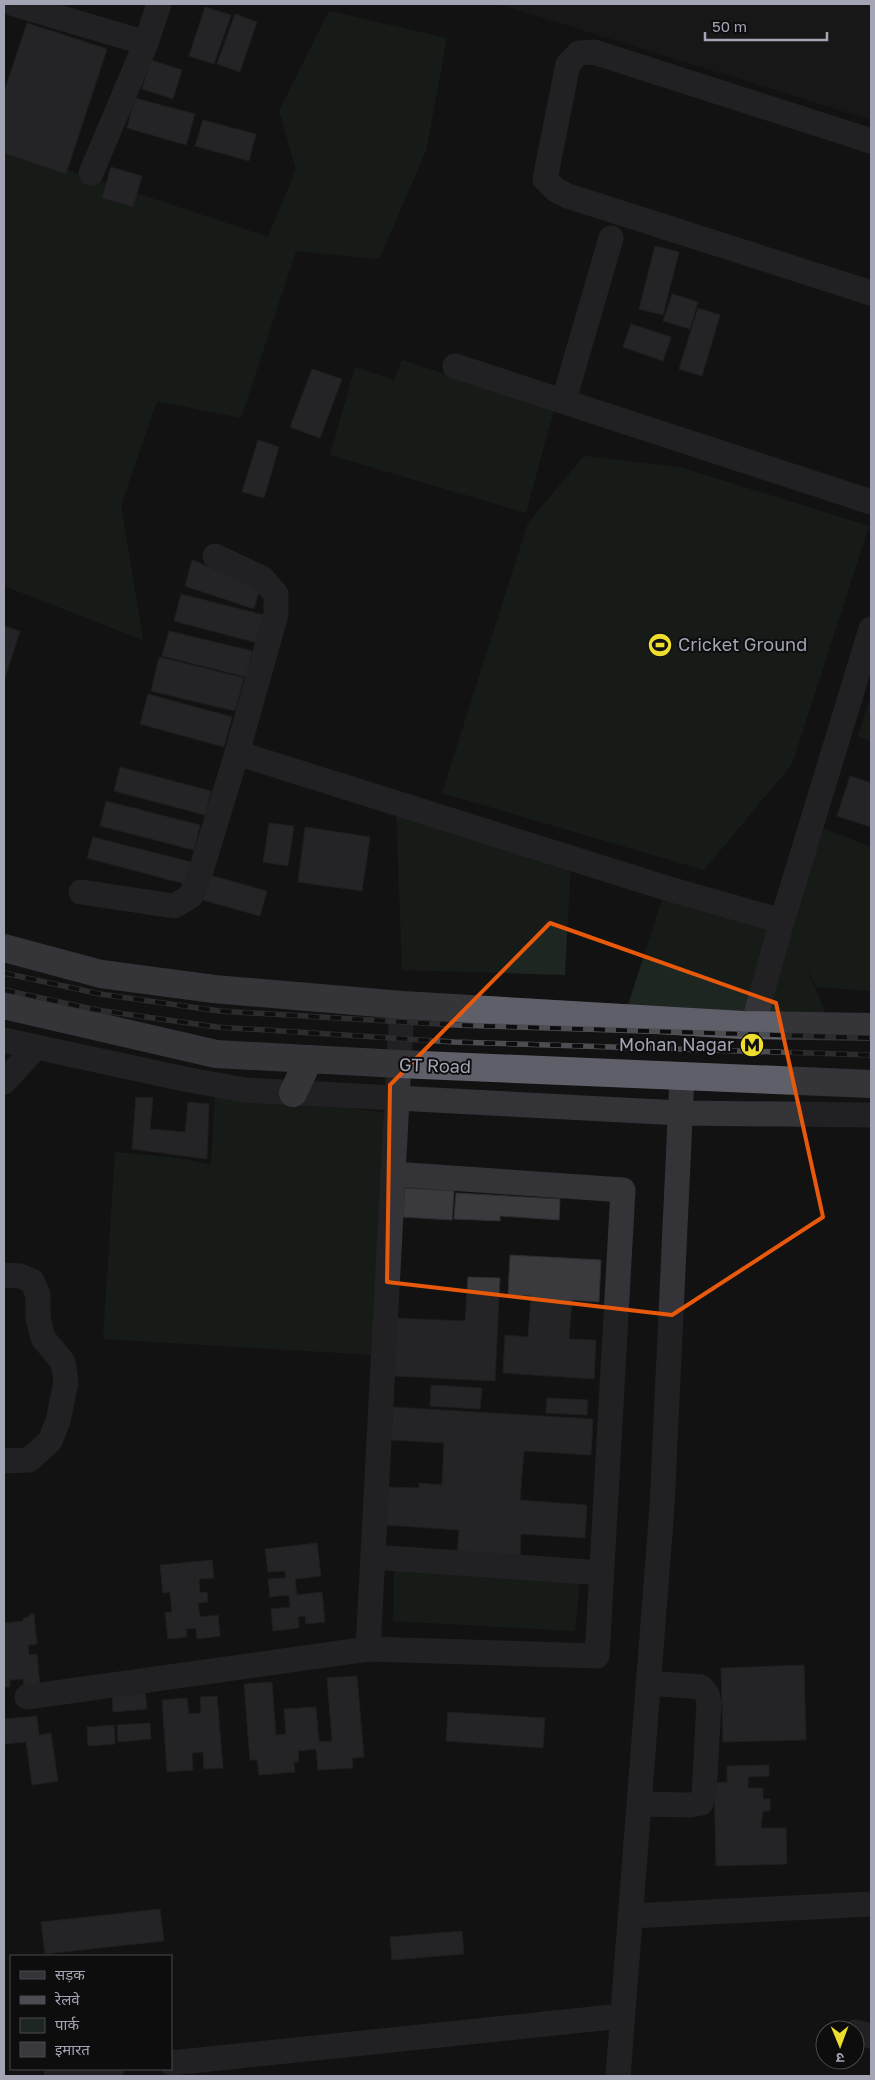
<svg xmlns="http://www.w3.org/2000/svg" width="875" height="2080" viewBox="0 0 875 2080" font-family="'Golos Text','Noto Sans Devanagari',sans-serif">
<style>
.built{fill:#1f1e20}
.green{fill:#1e2621}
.building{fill:#3a393e;stroke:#2d2c2f}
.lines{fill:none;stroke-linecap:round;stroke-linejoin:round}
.minor{stroke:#333338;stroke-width:25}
.highway{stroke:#5f5f69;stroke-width:28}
.rail-casing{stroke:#4c4c53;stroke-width:5.5}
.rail{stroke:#0d0d0e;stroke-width:4;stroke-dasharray:11;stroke-linecap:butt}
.marked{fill:none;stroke:#e8590c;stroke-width:4;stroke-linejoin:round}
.labels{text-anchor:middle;stroke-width:4;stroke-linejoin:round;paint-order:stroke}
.poi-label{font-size:18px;fill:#a3a4b4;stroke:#0d0d0e;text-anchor:start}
.street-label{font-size:18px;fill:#a3a4b4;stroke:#0d0d0e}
</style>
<rect width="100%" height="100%" fill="#121213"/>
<!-- built -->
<path class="built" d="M498,4H871V120Z"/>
<!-- green -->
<path class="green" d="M329,11L447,38L426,151L379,259L296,251L241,418L157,401L121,505L143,640L4,586V149L268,237L296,169L279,111Z
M402,360L554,409L526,513L330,455L355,367L394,380Z
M584,456L680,467L869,526L792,764L704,870L442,793L528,523Z
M871,695V741L858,736Z
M396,807L571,859L565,975L402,970Z
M812,824L871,847V991L816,987L799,950L831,1026L624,1017L666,888L787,924Z
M215,1091L387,1113L374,1355L103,1339L115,1152L180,1158L211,1165Z
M394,1568L580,1579L575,1631L393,1621Z"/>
<!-- building -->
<path class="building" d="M205,7L231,15L214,64L189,56Z
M235,14L257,22L240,72L217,64Z
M27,23L107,49L66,174L4,153V92Z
M151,60L182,70L173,99L142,89Z
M135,98L195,114L186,145L127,128Z
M203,120L256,134L249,161L195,146Z
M111,167L142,176L133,207L102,198Z
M655,246L679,252L663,315L639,309Z
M672,294L698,302L690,329L663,321Z
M698,308L720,315L702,376L679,369Z
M631,324L671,337L663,361L623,347Z
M312,369L342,379L320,438L290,427Z
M258,440L279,447L264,498L242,492Z
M192,560L260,588L254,609L185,586Z
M181,594L264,615L257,643L174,621Z
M4,626L20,631L4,681Z
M169,631L252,651L246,677L162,656Z
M159,657L244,678L235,711L151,691Z
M148,694L232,717L224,747L140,724Z
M120,767L211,791L205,815L114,791Z
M850,776L871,783V827L837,816Z
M106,801L200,825L194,850L100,826Z
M269,823L294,826L288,866L263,862Z
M305,827L370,837L362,891L298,882Z
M93,837L191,862L185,884L87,858Z
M206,874L267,891L260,916L199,899Z
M136,1097L153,1098L150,1129L185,1132L188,1102L209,1104L207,1159L132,1149Z
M405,1188L454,1191L452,1220L403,1217Z
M456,1193L560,1199L559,1220L500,1216V1221L454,1219Z
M510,1255L601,1260L599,1302L572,1300L569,1339L596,1340L594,1379L503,1373L505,1335L528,1337L531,1296L508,1295Z
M468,1277L500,1278L495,1381L394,1376L397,1318L465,1321Z
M431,1385L482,1388L480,1409L430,1406Z
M547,1398L588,1400L587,1415L546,1413Z
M393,1407L593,1419L591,1455L524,1451L520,1500L587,1505L585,1538L521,1534L520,1560L457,1556L459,1530L386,1525L388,1487L419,1488V1483L442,1485L444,1443L391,1440Z
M317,1543L321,1576L295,1579L297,1595L322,1592L325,1622L306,1624L305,1616L298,1617L299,1628L273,1631L271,1609L290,1607L289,1595L270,1597L268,1579L285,1578V1571L268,1572L265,1549Z
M212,1560L214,1578L199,1579L200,1593L207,1592L208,1602L198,1603L200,1617L218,1615L220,1636L197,1639L196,1628L186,1629L187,1637L168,1639L165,1613L172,1612L170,1592L163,1593L160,1565Z
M29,1614H34L37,1644L28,1645L29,1655L37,1654L40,1687L24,1686L23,1679L10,1680V1687H5L4,1690V1623L23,1621V1618L29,1617Z
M804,1665L806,1740L723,1742L721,1668Z
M357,1676L364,1757L352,1758L353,1768L318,1770L316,1749L298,1751L299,1762H294L295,1772L259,1775L257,1760H250L244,1684L272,1682L276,1735L286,1734L284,1709L316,1707L319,1742L332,1741L327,1678Z
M145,1689L147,1709L113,1712L112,1692Z
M217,1696L223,1768L204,1769L203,1752L192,1753L193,1770L167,1772L162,1700L187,1698L189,1714L201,1713L200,1697Z
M448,1712L545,1718L543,1748L446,1741Z
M37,1716L39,1735L51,1733L58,1781L32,1785L26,1742L4,1744V1719Z
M150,1723L151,1739L118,1742L117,1725Z
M114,1725L115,1744L88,1746L87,1727Z
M769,1765V1776L748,1777V1788H763V1799H770V1811H763L761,1828H786L787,1864L716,1866L714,1783L727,1782V1766Z
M160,1909L164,1941L45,1954L41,1922Z
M462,1931L464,1954L392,1960L390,1937Z"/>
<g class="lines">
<!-- minor -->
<path class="minor" d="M14,4L146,43
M871,141L594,52L579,53L568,64L545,179L556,190L568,196L871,293
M91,173L146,43L159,4
M455,366L871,502
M564,400L611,238
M237,753L666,888L782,921
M81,892L174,906L191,896L200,874L237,753L276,614V594L262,578L215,556
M753,1025L782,921L871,629
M4,1040L184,1079L245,1090L680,1113L871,1115
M4,1082L36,1047
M4,1275L20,1276L32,1281L38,1295V1318L43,1338L63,1362L66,1382L58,1421L50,1441L29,1460L4,1461
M373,1557L589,1572L600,1571
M368,1649L402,1005
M27,1697L368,1649L597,1656L623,1190L393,1174
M639,1804L690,1805L701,1803L704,1795L709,1703L707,1694L701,1687L648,1683
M630,1916L871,1904
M855,2032L871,2036
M171,2063L622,2016
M56,2076L112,2069
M618,2076L662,1507L682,1077"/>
<!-- highway -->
<path class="highway" d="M4,948L101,974L214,989L402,1005L743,1025L871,1027
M4,1005L216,1054L399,1064L871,1084
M293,1093L309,1059"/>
<!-- rail casing -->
<g class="rail-casing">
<path id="rail" d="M4,973L100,994L219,1011L455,1025L871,1038
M4,990L97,1010L217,1027L454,1042L871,1055"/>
</g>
<!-- rail -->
<use href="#rail" class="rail"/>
</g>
<!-- marked area -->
<path d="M0 0H875V2080H0ZM550,923L776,1003L823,1217L672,1315L387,1282L390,1085Z" fill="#121213" fill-opacity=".55" fill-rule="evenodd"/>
<path class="marked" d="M550,923L776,1003L823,1217L672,1315L387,1282L390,1085Z"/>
<!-- icons -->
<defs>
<g id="stadium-disc" transform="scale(1.25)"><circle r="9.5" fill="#eedd2f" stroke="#0d0d0e"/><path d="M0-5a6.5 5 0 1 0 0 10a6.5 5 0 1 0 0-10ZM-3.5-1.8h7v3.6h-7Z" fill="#111"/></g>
<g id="metro-disc" transform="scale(1.25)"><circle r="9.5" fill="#eedd2f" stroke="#0d0d0e"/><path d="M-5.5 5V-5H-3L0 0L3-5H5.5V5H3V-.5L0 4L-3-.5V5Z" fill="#111"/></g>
</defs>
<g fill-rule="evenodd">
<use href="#stadium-disc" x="660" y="645"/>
<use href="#metro-disc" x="752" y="1045"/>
</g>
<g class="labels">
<!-- poi labels -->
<g class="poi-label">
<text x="678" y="651">Cricket Ground</text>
<text x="734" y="1051" text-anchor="end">Mohan Nagar</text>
</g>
<!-- street labels -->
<g class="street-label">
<text transform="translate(435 1066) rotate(2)" y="6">GT Road</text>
</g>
</g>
<!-- border -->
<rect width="875" height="2080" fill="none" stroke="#a3a4b4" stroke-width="10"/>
<!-- legend -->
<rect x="10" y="1955" width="162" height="115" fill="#0d0d0e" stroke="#494950"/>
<rect x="20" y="1971" width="25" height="8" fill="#333338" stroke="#494950"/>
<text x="55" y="1980" font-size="15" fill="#a3a4b4">सड़क</text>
<rect x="20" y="1996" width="25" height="8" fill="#4c4c53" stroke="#494950"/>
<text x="55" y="2005" font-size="15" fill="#a3a4b4">रेलवे</text>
<rect x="20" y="2018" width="25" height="15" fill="#1e2621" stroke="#494950"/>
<text x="55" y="2030" font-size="15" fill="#a3a4b4">पार्क</text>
<rect x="20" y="2042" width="25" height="15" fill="#3a393e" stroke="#494950"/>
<text x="55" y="2055" font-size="15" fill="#a3a4b4">इमारत</text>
<!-- north arrow -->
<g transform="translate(840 2045) rotate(179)"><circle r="24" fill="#0d0d0e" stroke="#494950"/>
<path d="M0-4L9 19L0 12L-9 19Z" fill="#eedd2f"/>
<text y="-8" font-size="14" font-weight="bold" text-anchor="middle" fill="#a3a4b4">उ</text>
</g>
<!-- scale -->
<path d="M705 32v8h122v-8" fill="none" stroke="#a3a4b4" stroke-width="2.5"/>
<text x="712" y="32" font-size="15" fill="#a3a4b4" stroke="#0d0d0e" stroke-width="4" paint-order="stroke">50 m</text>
</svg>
